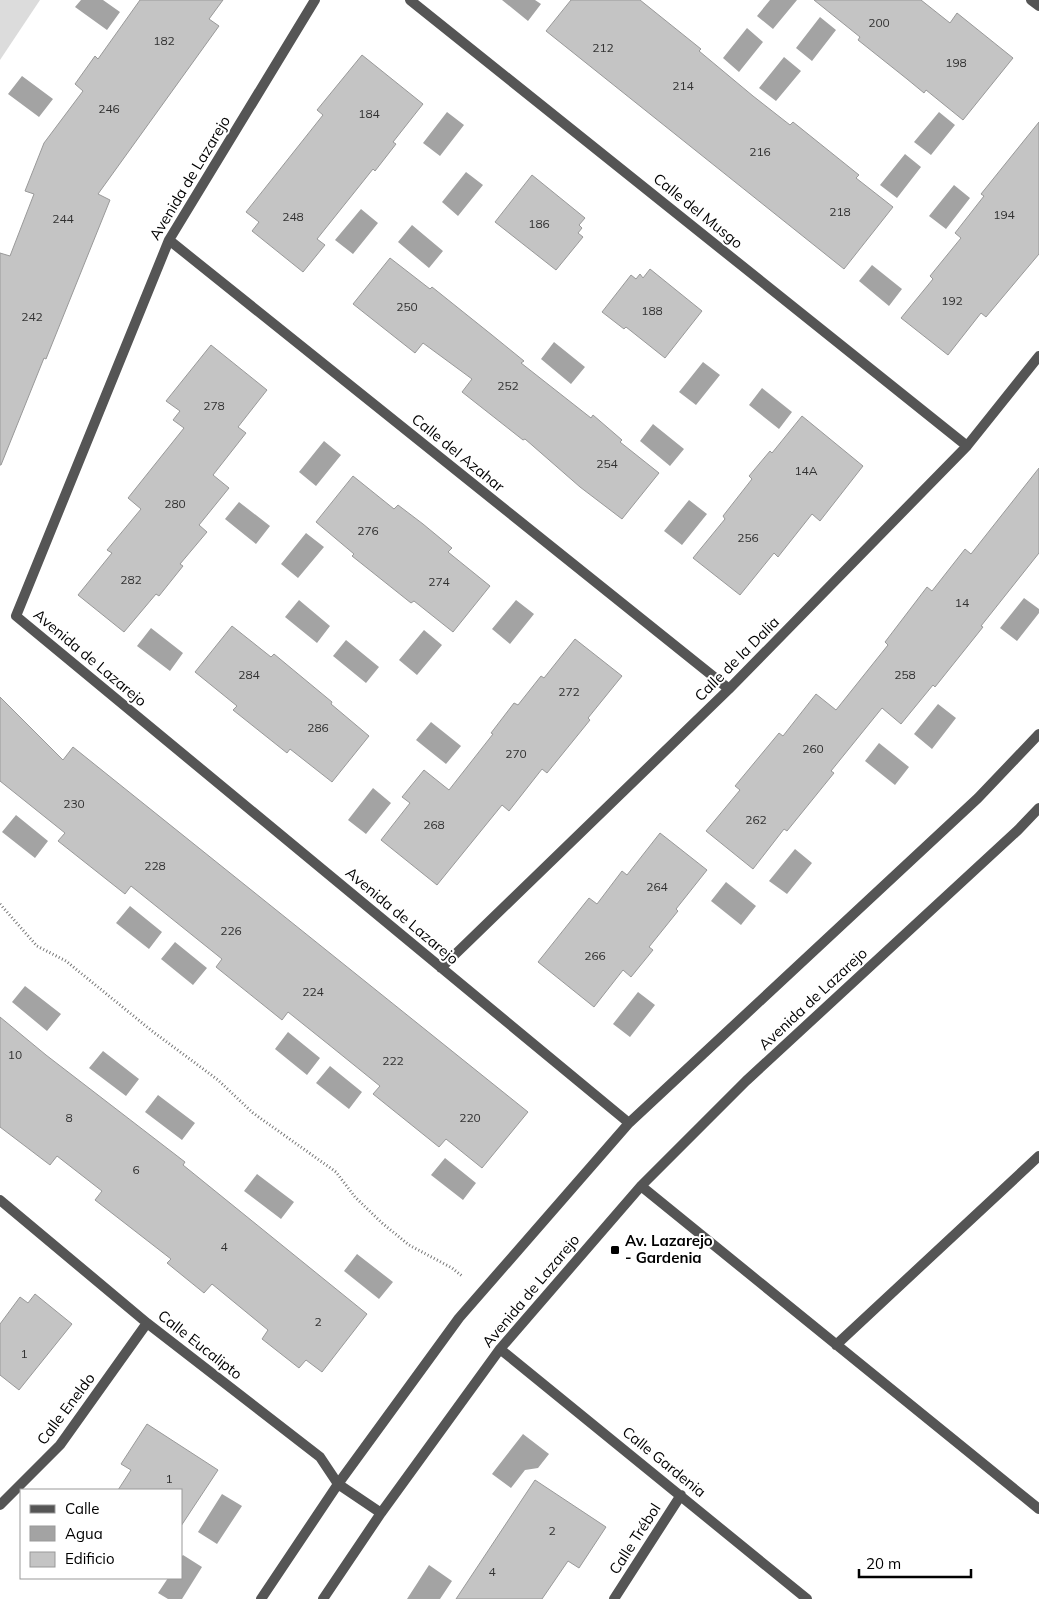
<svg xmlns="http://www.w3.org/2000/svg" width="1039" height="1599" viewBox="0 0 1039 1599" font-family="Mulish,sans-serif">
<style>
.green{fill:#dcdcdc}
.water{fill:#a3a3a3}
.building{fill:#c4c4c4;stroke:#999}
.lines{fill:none;stroke-linecap:round;stroke-linejoin:round}
.path{stroke:#777;stroke-width:3;stroke-dasharray:1 2.5;stroke-linecap:butt}
.minor{stroke:#555;stroke-width:10}
.poi-dot{fill:#000;stroke:#fff;stroke-width:2}
.labels{text-anchor:middle;stroke-width:4;stroke-linejoin:round;paint-order:stroke}
.number-label{font-size:12px;fill:#313131}
.street-label{font-size:15px;fill:#000;stroke:#fff}
.poi-label{font-size:15px;font-weight:bold;fill:#000;stroke:#fff;text-anchor:start}
</style>
<rect width="100%" height="100%" fill="#fff"/>
<!-- green -->
<path class="green" d="M0,0H40L0,60Z"/>
<!-- water -->
<path class="water" d="M81,0H103L120,12L107,30L75,7Z
M502,0H535L541,4L528,21Z
M770,0H797L773,29L757,16Z
M820,17L836,30L812,61L796,48Z
M747,28L763,42L739,72L723,58Z
M784,57L801,71L776,101L759,88Z
M22,76L53,99L39,117L8,94Z
M447,112L464,125L440,156L423,143Z
M939,112L955,125L931,155L914,142Z
M905,154L921,167L897,198L880,185Z
M466,172L483,185L458,216L442,202Z
M954,185L970,198L946,229L929,216Z
M361,209L378,223L353,254L335,240Z
M412,225L443,251L429,268L398,242Z
M872,265L902,289L889,306L859,281Z
M554,342L585,367L571,384L541,359Z
M703,362L720,375L696,405L679,392Z
M762,388L792,412L779,429L749,405Z
M653,424L684,449L670,466L640,441Z
M324,441L341,455L316,486L299,472Z
M689,500L707,514L682,545L664,531Z
M239,502L270,526L256,544L225,519Z
M306,533L324,547L298,578L281,564Z
M1024,598L1039,609V613L1017,641L1000,628Z
M299,600L330,626L317,643L285,617Z
M516,600L534,614L510,644L492,629Z
M151,628L183,653L170,671L137,646Z
M424,630L442,645L417,675L399,660Z
M346,640L379,667L366,683L333,656Z
M938,704L956,718L932,749L914,734Z
M431,722L461,746L446,764L416,740Z
M879,743L909,767L895,785L865,761Z
M373,788L391,803L366,834L348,820Z
M16,815L48,841L35,858L2,832Z
M795,849L812,863L787,894L769,881Z
M726,882L756,906L741,925L711,901Z
M130,906L162,932L149,949L116,923Z
M175,942L207,968L193,985L161,959Z
M25,986L61,1014L47,1031L12,1002Z
M638,992L655,1005L630,1037L613,1024Z
M288,1032L320,1058L307,1075L275,1049Z
M103,1051L139,1079L126,1096L89,1068Z
M330,1066L362,1092L349,1109L316,1083Z
M158,1095L195,1123L182,1140L145,1112Z
M445,1158L476,1183L463,1200L431,1175Z
M257,1174L294,1202L281,1219L244,1191Z
M357,1254L393,1282L379,1299L344,1271Z
M523,1434L549,1454L538,1468L525,1470L511,1488L492,1474Z
M222,1494L242,1506L217,1544L198,1532Z
M183,1555L202,1567L182,1599H168L158,1593L168,1578H181V1557Z
M429,1565L452,1581L440,1599H407Z"/>
<!-- building -->
<path class="building" d="M140,0H223L209,19L219,26L98,194L110,200L46,359L44,358L1,465H0V253L10,256L34,194L25,191L44,143L83,91L75,84L95,56L98,59Z
M571,0H640L701,49L699,51L753,96L790,125L793,122L859,175L856,178L893,207L844,269L546,31Z
M814,0H921L950,23L957,13L1013,58L963,120L926,90L924,93L907,79L858,40L860,37Z
M362,55L423,104L393,142L396,144L375,171L373,169L317,239L325,245L303,272L252,231L259,222L246,212L323,115L317,110Z
M1039,122V254L986,317L981,313L948,355L901,318L933,279L930,276L961,238L955,233L984,196L981,194Z
M532,175L585,218L579,225L582,228L578,233L583,237L556,270L495,222Z
M390,258L430,289L432,287L492,335L524,361L521,363L591,418L593,415L622,440L620,442L659,473L622,519L580,487L525,439L523,440L462,392L472,379L423,343L415,353L353,304Z
M650,269L702,311L665,358L626,327L624,329L602,312L631,275L636,279L640,274L643,278Z
M211,345L267,390L238,427L246,433L213,475L229,488L199,525L207,532L180,564L183,566L159,596L156,594L124,632L78,595L112,553L107,550L141,509L128,498L184,428L173,420L180,411L166,401Z
M802,416L863,466L820,521L812,514L778,557L774,553L740,595L693,558L725,519L723,516L752,479L749,476L770,451L772,453Z
M1039,468V553L981,626L983,627L935,687L933,685L901,724L882,708L831,771L834,773L787,831L784,829L753,869L706,831L740,790L735,786L779,733L783,736L816,694L836,710L888,645L885,642L927,587L932,591L965,549L971,554Z
M353,476L394,509L398,505L423,524L452,548L448,552L490,586L453,632L414,601L411,603L352,556L354,554L316,522Z
M232,626L271,657L274,654L332,702L331,704L369,736L332,782L290,749L287,753L233,710L237,706L195,672Z
M575,639L622,676L588,718L590,720L547,773L542,769L509,811L502,805L437,885L381,840L410,803L402,797L424,770L449,790L493,734L491,733L514,703L518,705L541,676L544,678Z
M0,697L63,760L73,747L528,1112L482,1168L446,1139L439,1147L373,1094L380,1086L328,1044L288,1012L282,1020L216,967L222,959L131,886L125,894L58,841L65,833L0,781Z
M660,833L707,870L676,909L678,911L649,947L653,950L631,977L623,970L594,1007L538,962L589,898L597,904L622,871L627,875Z
M0,1017L46,1055L185,1162L183,1165L367,1314L322,1372L306,1360L299,1368L262,1339L268,1330L212,1284L204,1293L167,1263L171,1259L95,1200L102,1191L57,1156L50,1165L0,1127Z
M35,1294L72,1324L19,1390L0,1375V1324L20,1297L28,1303Z
M147,1424L218,1470L181,1526V1490H118L131,1470L121,1464Z
M535,1480L606,1527L579,1568L568,1561L542,1599H456Z"/>
<g class="lines">
<!-- path -->
<path class="path" d="M0,904L37,946L66,961L152,1031L218,1080L253,1113L336,1172L355,1197L382,1223L409,1245L452,1268L462,1276"/>
<!-- minor -->
<path class="minor" d="M315,0L169,240L16,616L629,1123
M410,0L967,446
M1031,0L1039,6
M169,240L729,689
M441,968L729,689L967,446L1039,356
M641,1186L1039,1509
M0,1200L147,1323L320,1457L338,1484L381,1513
M836,1345L1039,1156
M500,1349L807,1599
M0,1505L60,1445L147,1323
M261,1599L338,1484L459,1318L629,1123L978,798L1039,734
M323,1599L381,1513L500,1349L641,1186L746,1081L1018,830L1039,808
M614,1599L681,1495"/>
</g>
<!-- markers -->
<rect class="poi-dot" x="610" y="1245" width="10" height="10" rx="2.5"/>
<g class="labels">
<!-- number labels -->
<g class="number-label">
<text x="879" y="27">200</text>
<text x="164" y="45">182</text>
<text x="603" y="52">212</text>
<text x="956" y="67">198</text>
<text x="683" y="90">214</text>
<text x="109" y="113">246</text>
<text x="369" y="118">184</text>
<text x="760" y="156">216</text>
<text x="840" y="216">218</text>
<text x="1004" y="219">194</text>
<text x="293" y="221">248</text>
<text x="63" y="223">244</text>
<text x="539" y="228">186</text>
<text x="952" y="305">192</text>
<text x="407" y="311">250</text>
<text x="652" y="315">188</text>
<text x="32" y="321">242</text>
<text x="508" y="390">252</text>
<text x="214" y="410">278</text>
<text x="607" y="468">254</text>
<text x="806" y="475">14A</text>
<text x="175" y="508">280</text>
<text x="368" y="535">276</text>
<text x="748" y="542">256</text>
<text x="131" y="584">282</text>
<text x="439" y="586">274</text>
<text x="962" y="607">14</text>
<text x="249" y="679">284</text>
<text x="905" y="679">258</text>
<text x="569" y="696">272</text>
<text x="318" y="732">286</text>
<text x="813" y="753">260</text>
<text x="516" y="758">270</text>
<text x="74" y="808">230</text>
<text x="756" y="824">262</text>
<text x="434" y="829">268</text>
<text x="155" y="870">228</text>
<text x="657" y="891">264</text>
<text x="231" y="935">226</text>
<text x="595" y="960">266</text>
<text x="313" y="996">224</text>
<text x="15" y="1059">10</text>
<text x="393" y="1065">222</text>
<text x="69" y="1122">8</text>
<text x="470" y="1122">220</text>
<text x="136" y="1174">6</text>
<text x="224" y="1251">4</text>
<text x="318" y="1326">2</text>
<text x="24" y="1358">1</text>
<text x="169" y="1483">1</text>
<text x="552" y="1535">2</text>
<text x="492" y="1576">4</text>
</g>
<!-- street labels -->
<g class="street-label">
<text transform="translate(190 178) rotate(-59)" y="5">Avenida de Lazarejo</text>
<text transform="translate(698 211) rotate(39)" y="5">Calle del Musgo</text>
<text transform="translate(458 453) rotate(39)" y="5">Calle del Azahar</text>
<text transform="translate(90 658) rotate(40)" y="5">Avenida de Lazarejo</text>
<text transform="translate(737 659) rotate(-45)" y="5">Calle de la Dalia</text>
<text transform="translate(402 916) rotate(40)" y="5">Avenida de Lazarejo</text>
<text transform="translate(813 999) rotate(-43)" y="5">Avenida de Lazarejo</text>
<text transform="translate(531 1291) rotate(-50)" y="5">Avenida de Lazarejo</text>
<text transform="translate(200 1345) rotate(38)" y="5">Calle Eucalipto</text>
<text transform="translate(66 1409) rotate(-53)" y="5">Calle Eneldo</text>
<text transform="translate(664 1462) rotate(39)" y="5">Calle Gardenia</text>
<text transform="translate(635 1539) rotate(-57)" y="5">Calle Trébol</text>
</g>
<!-- poi labels -->
<g class="poi-label">
<text x="625" y="1246">Av. Lazarejo<tspan x="625" dy="17">- Gardenia</tspan></text>
</g>
</g>
<!-- legend -->
<rect x="20" y="1489" width="162" height="90" fill="#ffffff" stroke="#999999"/>
<rect x="30" y="1505" width="25" height="8" fill="#555555" stroke="#999999"/>
<text x="65" y="1514" font-size="15" fill="#000000">Calle</text>
<rect x="30" y="1526" width="25" height="15" fill="#a3a3a3" stroke="#999999"/>
<text x="65" y="1539" font-size="15" fill="#000000">Agua</text>
<rect x="30" y="1552" width="25" height="15" fill="#c4c4c4" stroke="#999999"/>
<text x="65" y="1564" font-size="15" fill="#000000">Edificio</text>
<!-- scale -->
<path d="M859 1569v8h112v-8" fill="none" stroke="#000000" stroke-width="2.5"/>
<text x="866" y="1569" font-size="15" fill="#000000" stroke="#ffffff" stroke-width="4" paint-order="stroke">20 m</text>
</svg>
